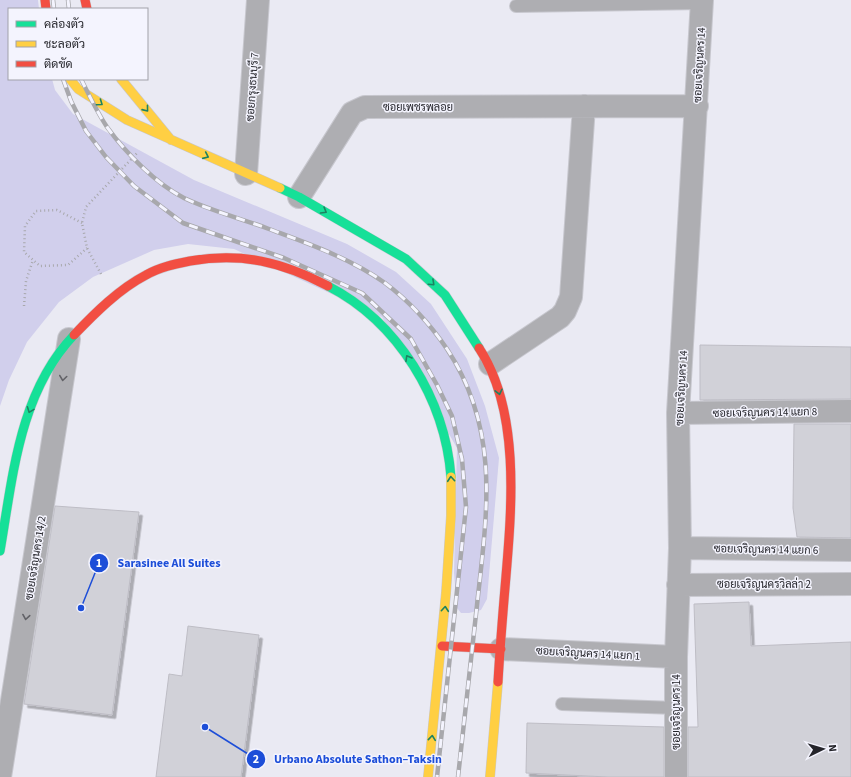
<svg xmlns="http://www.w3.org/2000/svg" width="851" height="777" viewBox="0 0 851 777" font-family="'Source Sans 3',Sarabun,sans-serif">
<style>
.green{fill:#d1cfec}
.building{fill:#d1d1d8;stroke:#bebdc5;filter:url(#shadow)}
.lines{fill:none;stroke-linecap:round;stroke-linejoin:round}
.lane-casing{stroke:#c7c7ce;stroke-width:14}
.street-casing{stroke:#c7c7ce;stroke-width:24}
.fast-casing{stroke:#c7c7ce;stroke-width:10}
.slow-casing{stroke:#c7c7ce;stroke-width:10}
.jam-casing{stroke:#c7c7ce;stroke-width:10}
.path{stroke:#a8a8ac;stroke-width:2.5;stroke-dasharray:1 3;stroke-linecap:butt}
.lane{stroke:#aeaeb2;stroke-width:12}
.street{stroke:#aeaeb2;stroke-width:22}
.fast{stroke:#16e098;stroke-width:9}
.slow{stroke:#ffcf43;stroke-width:9}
.jam{stroke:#f24e42;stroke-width:9}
.rail-casing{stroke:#a8a8ac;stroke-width:4.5}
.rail{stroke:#f4f4fe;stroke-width:3;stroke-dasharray:9;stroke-linecap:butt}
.oneway{stroke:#1d8261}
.oneway2{stroke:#626267}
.labels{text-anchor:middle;stroke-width:3;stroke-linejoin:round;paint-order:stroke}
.street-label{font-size:11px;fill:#24242a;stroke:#f4f4fe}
.leader{fill:none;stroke:#1d4ed8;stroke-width:1.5}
.callout-dot{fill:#1d4ed8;stroke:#f4f4fe;stroke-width:1.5}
.mark-label{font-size:12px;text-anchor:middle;font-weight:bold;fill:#fff}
.callout-label{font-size:12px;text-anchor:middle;font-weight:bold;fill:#1d4ed8;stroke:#f4f4fe;stroke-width:3;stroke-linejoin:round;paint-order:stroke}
</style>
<defs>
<filter id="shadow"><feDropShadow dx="3.5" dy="3.5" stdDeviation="0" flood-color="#0004"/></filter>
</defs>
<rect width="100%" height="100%" fill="#eaeaf3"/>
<!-- green -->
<path class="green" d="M0,0H38L39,9H9V79H52L55,90L73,114L194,180L347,244L396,272L431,304L467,359L485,406L499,458L487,599L481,610L469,613H461L457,608L454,573L457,448L382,317L234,249L188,244L154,250L93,277L59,302L27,342L9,380L0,406Z"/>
<!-- building -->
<path class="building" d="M700,345L851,347V399L700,400Z
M794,424H851V538L797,537L793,508Z
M55,506L139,512L112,715L24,704Z
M749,602L751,646L851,642V777H688V727H698L694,604Z
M188,626L259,635L241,777H156L169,674L182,676Z
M527,723L664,727V777H608L526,773Z"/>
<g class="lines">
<!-- lane casing -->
<g class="lane-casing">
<path id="lane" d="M516,6L702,3
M562,704L676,708"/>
</g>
<!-- street casing -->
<g class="street-casing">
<path id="street" d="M246,174L258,0
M299,197L352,113L365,107L697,106
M490,364L560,317L565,311L571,297L584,106
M678,413L851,411
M680,548L851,550
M678,585L851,584
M501,649L676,657
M0,777L69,339
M676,777V657L680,548L678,413L702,0"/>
</g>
<!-- fast casing -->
<g class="fast-casing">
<path id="fast" d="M280,188L299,197L406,259L445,295L479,348
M328,286C398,322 445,399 451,477
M0,551C13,476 19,393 74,335"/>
</g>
<!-- slow casing -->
<g class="slow-casing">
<path id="slow" d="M70,79L78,89L127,120L280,188
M121,79L171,140
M428,777L446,593L451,516V477
M490,777L498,682"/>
</g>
<!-- jam casing -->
<g class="jam-casing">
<path id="jam" d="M45,0L46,9
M85,0L87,9
M74,335C95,313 119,289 146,275C160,267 175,264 190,261C242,252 282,262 328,286
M479,348C520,410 512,505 506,576C503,611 500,647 498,682
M442,646L501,649"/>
</g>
<!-- path -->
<path class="path" d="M82,223L57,210L36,211L25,226L24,252L40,266L68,265L87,248
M101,274L87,248L82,223L86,207L138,152
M24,306L26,281L33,260"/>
<!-- lane -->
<use href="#lane" class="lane"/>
<!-- street -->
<use href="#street" class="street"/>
<!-- fast -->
<use href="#fast" class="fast"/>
<!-- slow -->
<use href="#slow" class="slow"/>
<!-- jam -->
<use href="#jam" class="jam"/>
<!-- rail casing -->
<g class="rail-casing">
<path id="rail" d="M53,0L54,9
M68,0L69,9
M63,79L71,101L86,131L106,157L134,186L183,223L284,258L362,293L411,339L437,385L452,416L462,459L466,507L437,777
M81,79C89,95 97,112 107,127C125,152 156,184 184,198C209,210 242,219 269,229C309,244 350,258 385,283C409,301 430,324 447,349C501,431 487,513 477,605C471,662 464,720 458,777"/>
</g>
<!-- rail -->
<use href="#rail" class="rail"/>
</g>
<!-- one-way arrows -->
<defs><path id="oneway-chevron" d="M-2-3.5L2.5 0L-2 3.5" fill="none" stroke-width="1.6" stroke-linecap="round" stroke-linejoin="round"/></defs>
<g class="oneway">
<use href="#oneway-chevron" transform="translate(100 103) rotate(35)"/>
<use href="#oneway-chevron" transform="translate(146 109) rotate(51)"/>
<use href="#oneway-chevron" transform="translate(206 156) rotate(24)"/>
<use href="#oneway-chevron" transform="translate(324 211) rotate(30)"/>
<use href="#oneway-chevron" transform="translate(432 283) rotate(43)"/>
<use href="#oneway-chevron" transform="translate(408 358) rotate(-120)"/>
<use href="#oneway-chevron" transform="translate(499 392) rotate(77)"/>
<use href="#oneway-chevron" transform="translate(30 410) rotate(111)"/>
<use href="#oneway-chevron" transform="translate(451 479) rotate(-95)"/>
<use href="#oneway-chevron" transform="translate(445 609) rotate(-85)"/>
<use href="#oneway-chevron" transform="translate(432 738) rotate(-84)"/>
</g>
<g class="oneway2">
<use href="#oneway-chevron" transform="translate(63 378) rotate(98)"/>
<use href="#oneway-chevron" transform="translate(26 617) rotate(99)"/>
</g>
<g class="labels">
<!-- street labels -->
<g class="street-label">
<text transform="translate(699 65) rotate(-87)" y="4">ซอยเจริญนคร 14</text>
<text transform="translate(252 87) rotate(-86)" y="4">ซอยกรุงธนบุรี 7</text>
<text x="418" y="111">ซอยเพชรพลอย</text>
<text transform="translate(681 388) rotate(-87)" y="4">ซอยเจริญนคร 14</text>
<text transform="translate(765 412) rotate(-1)" y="4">ซอยเจริญนคร 14 แยก 8</text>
<text transform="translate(766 549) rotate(1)" y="4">ซอยเจริญนคร 14 แยก 6</text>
<text transform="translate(35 558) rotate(-81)" y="4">ซอยเจริญนคร 14/2</text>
<text x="764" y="588">ซอยเจริญนครวิลล่า 2</text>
<text transform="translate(588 653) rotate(3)" y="4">ซอยเจริญนคร 14 แยก 1</text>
<text transform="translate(676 712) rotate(-90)" y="4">ซอยเจริญนคร 14</text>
</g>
</g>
<!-- callouts -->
<path class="leader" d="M81 608L99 563M205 727L256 759"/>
<g class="callout-dot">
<circle cx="81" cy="608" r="4"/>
<circle cx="205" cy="727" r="4"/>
<circle cx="99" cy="563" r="10"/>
<circle cx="256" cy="759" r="10"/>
</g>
<g class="mark-label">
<text x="99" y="567">1</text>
<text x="256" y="763">2</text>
</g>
<g class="callout-label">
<text x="169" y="567">Sarasinee All Suites</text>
<text x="358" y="763">Urbano Absolute Sathon–Taksin</text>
</g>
<!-- legend -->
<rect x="8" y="8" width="140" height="72" fill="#f4f4fe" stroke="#a1a1a9"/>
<rect x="16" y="21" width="20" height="6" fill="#16e098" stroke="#a1a1a9"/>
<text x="44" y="28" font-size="12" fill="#24242a">คล่องตัว</text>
<rect x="16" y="41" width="20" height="6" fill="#ffcf43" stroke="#a1a1a9"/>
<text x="44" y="48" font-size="12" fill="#24242a">ชะลอตัว</text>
<rect x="16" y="61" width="20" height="6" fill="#f24e42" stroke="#a1a1a9"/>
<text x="44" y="68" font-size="12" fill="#24242a">ติดขัด</text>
<!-- north arrow -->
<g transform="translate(823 749) rotate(85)" stroke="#f4f4fe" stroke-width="3" paint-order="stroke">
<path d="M0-3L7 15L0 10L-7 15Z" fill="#24242a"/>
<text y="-6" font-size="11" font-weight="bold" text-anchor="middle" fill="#24242a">N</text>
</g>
</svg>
